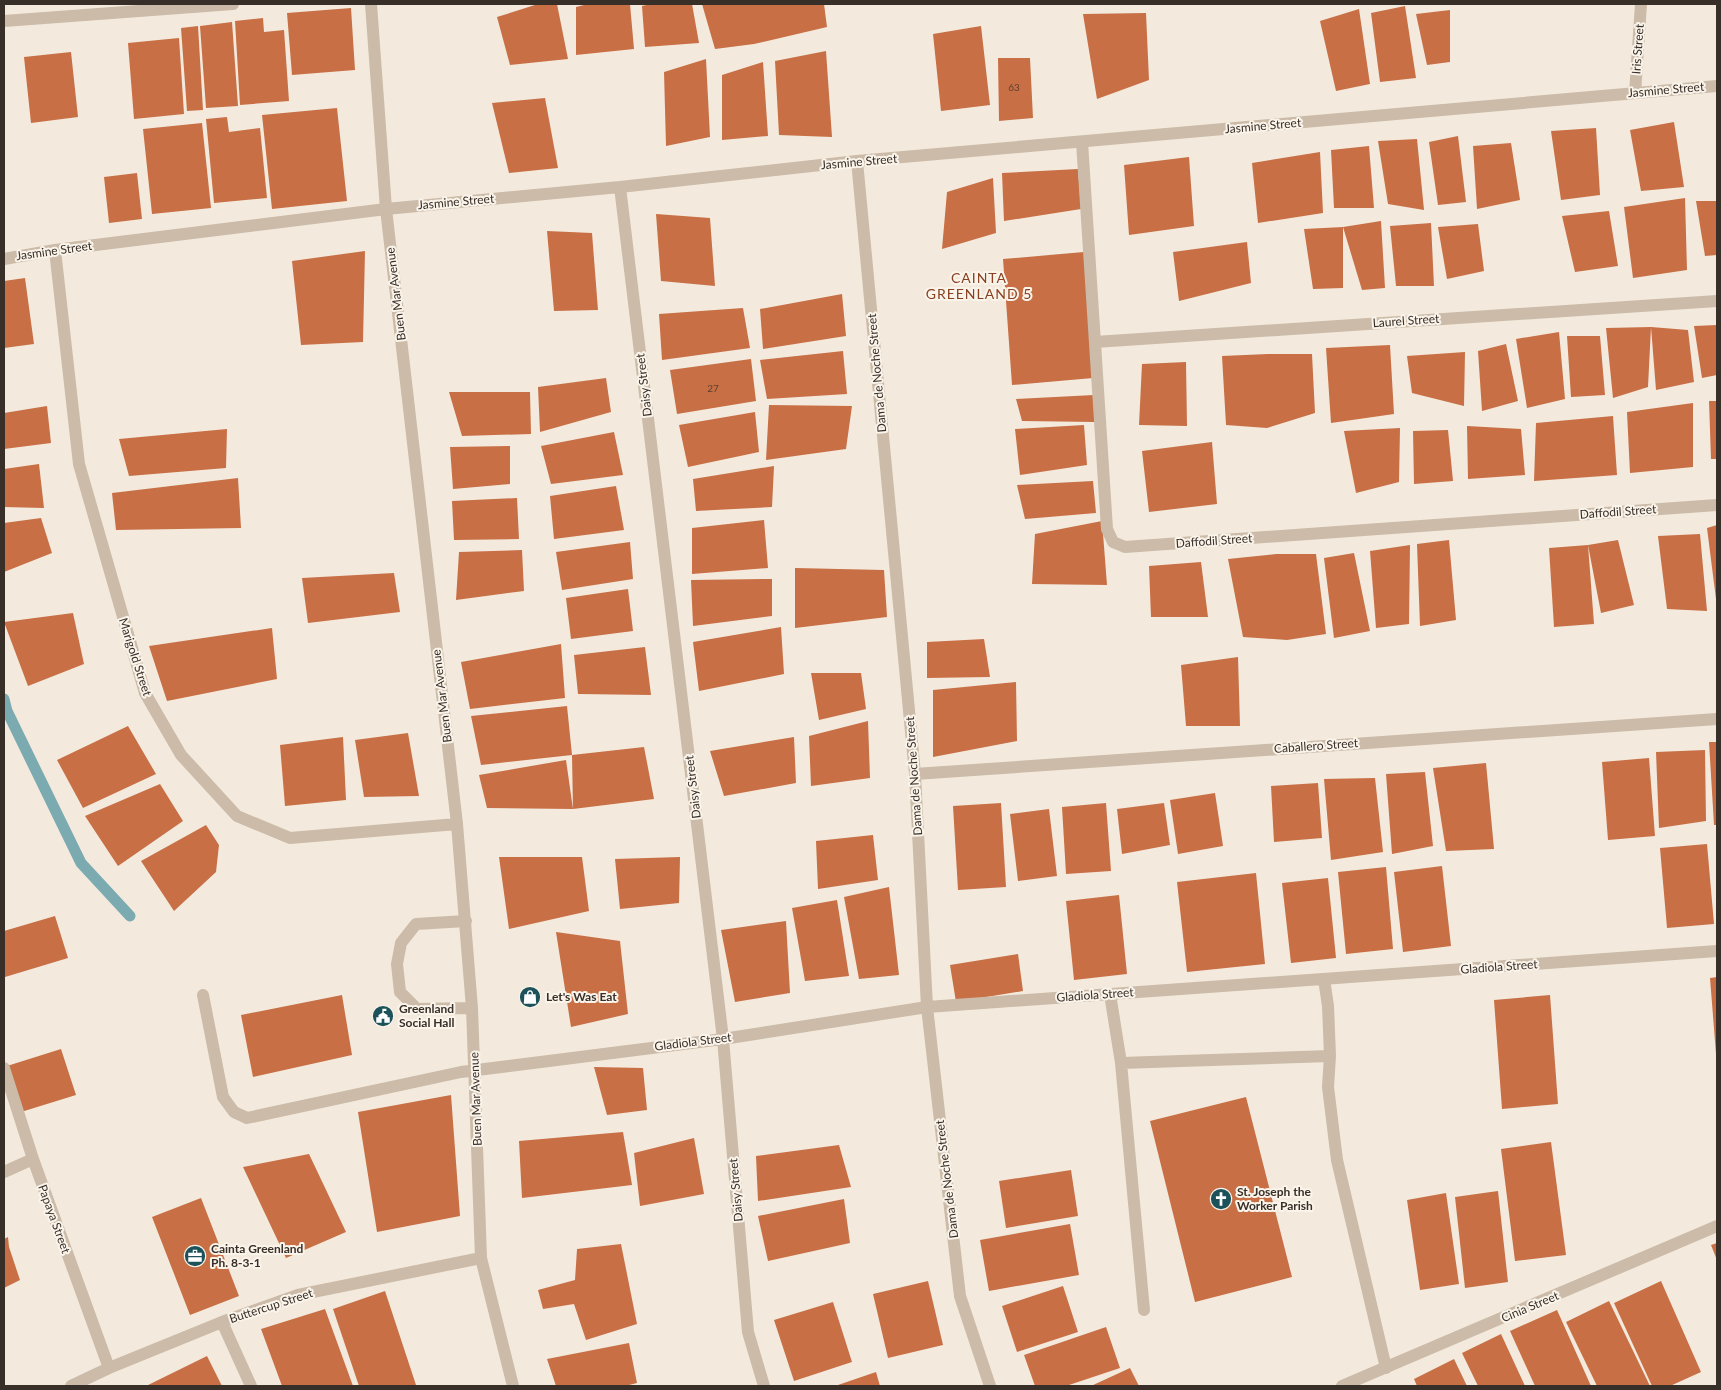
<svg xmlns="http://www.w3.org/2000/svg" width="1721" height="1390" viewBox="0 0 1721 1390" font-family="Lato,sans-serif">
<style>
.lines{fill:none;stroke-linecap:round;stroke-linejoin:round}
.stream{stroke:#7baab1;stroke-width:11}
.building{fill:#c86f45}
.minor{stroke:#cbbba8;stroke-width:12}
.labels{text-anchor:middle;stroke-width:4;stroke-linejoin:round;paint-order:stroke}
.number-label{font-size:10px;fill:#5c3f30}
.street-label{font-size:12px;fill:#382f29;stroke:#faf4ea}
.poi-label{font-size:12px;font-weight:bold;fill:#382f29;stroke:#faf4ea;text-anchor:start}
.neighbourhood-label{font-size:14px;letter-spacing:1px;fill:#894120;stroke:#faf4ea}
</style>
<rect width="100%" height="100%" fill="#f3eadd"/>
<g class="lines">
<!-- stream -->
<path class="stream" d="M4,699L7,711L81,863L130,916"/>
</g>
<!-- building -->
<path class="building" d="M538,4H557L568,59L510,65L497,17Z
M588,4H630L634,49L576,55V7Z
M651,4H692L699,43L645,47L642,6Z
M702,4H824L827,27L754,44L715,49Z
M1405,6L1416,78L1380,82L1371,13Z
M351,8L355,70L292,75L287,13Z
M1359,9L1370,84L1336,91L1320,21Z
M1450,10V62L1427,65L1416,14Z
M1146,13L1149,80L1097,99L1083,14Z
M263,18L264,32L284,30L289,101L240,105L235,21Z
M232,22L238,106L206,108L200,26Z
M198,26L203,110L187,111L181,28Z
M981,26L990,105L941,111L933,34Z
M179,38L184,114L134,119L128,43Z
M826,51L832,137L779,135L775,61Z
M71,52L78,117L31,123L24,57Z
M998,58H1030L1033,118L999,121Z
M706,59L710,137L666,146L664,72Z
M763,62L768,136L722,140V75Z
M545,98L558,168L509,173L492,103Z
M337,108L347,201L272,209L262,115Z
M227,117L229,132L260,128L267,198L214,203L206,119Z
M1674,122L1684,187L1641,191L1630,130Z
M202,123L211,208L152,214L143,129Z
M1596,128L1600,195L1561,200L1551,131Z
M1458,136L1466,202L1438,205L1429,142Z
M1417,139L1424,210L1388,204L1378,141Z
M1511,143L1520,200L1477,209L1473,146Z
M1369,146L1374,208H1334L1331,150Z
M1320,152L1323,213L1258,223L1252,163Z
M1189,157L1194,226L1129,235L1124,165Z
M1078,169L1081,209L1004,221L1002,173Z
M137,173L142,219L109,223L104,177Z
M993,178L996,233L942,249L947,192Z
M1685,198L1687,270L1633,278L1624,207Z
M1696,201H1717V255L1705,256Z
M1609,211L1618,266L1575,272L1562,216Z
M656,214L710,218L715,286L661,281Z
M1381,221L1385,288L1362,290L1343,227Z
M1431,223L1434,286H1396L1390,226Z
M1478,224L1484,271L1447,279L1438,227Z
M1343,227V288L1313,289L1304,229Z
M547,231L592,233L598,310L554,311Z
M1247,242L1251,283L1179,301L1173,252Z
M365,251L363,342L301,345L292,261Z
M1084,252L1093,378L1012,385L1003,259Z
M25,278L34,344L4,348V281Z
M842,294L846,336L763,349L760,309Z
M743,308L750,348L662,360L659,314Z
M1717,325V375L1702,378L1694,326Z
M1651,327L1688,330L1694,382L1656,390Z
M1651,327L1648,387L1613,398L1606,328Z
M1559,332L1565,399L1527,408L1516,339Z
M1567,336H1600L1605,395L1571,397Z
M1506,344L1518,401L1482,411L1478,351Z
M1390,345L1394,414L1331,423L1326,348Z
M843,351L847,394L767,399L760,360Z
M1465,352L1464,406L1412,393L1407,356Z
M1268,354H1312L1315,413L1267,428L1226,425L1222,356Z
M751,359L756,401L677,414L670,370Z
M1186,362L1187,426L1139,425L1142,364Z
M606,378L611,412L540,432L538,387Z
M449,392H530L531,434L462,436Z
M1094,395L1095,422L1022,421L1016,399Z
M1709,401H1717V459H1711Z
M1693,403V467L1630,473L1627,412Z
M769,405L852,406L846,449L766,460Z
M47,406L51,443L4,449V413Z
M755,412L759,452L688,467L679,425Z
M1613,416L1617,475L1534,481L1536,423Z
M1084,425L1087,465L1020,475L1015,429Z
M1467,426L1521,429L1525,475L1468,479Z
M1400,428L1399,482L1356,493L1344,431Z
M227,429L226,468L129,476L119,439Z
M1448,430L1453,481L1414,484L1413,431Z
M614,432L623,475L551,484L541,446Z
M1212,442L1217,504L1149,512L1142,451Z
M510,446V484L453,489L450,447Z
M39,464L44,508L4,507V469Z
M774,466L772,507L696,511L693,479Z
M238,478L241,528L116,530L112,493Z
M1093,481L1096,513L1025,519L1017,485Z
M616,486L624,530L554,539L550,496Z
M517,498L519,539L454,540L452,501Z
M41,518L52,553L4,572V523Z
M764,520L768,568L692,574V528Z
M1102,521L1107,585L1032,584L1035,534Z
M1717,525V599H1716L1707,528Z
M1700,534L1707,611L1667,609L1658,536Z
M1449,540L1456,620L1420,626L1417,544Z
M1618,540L1634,605L1601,613L1588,545Z
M630,542L633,579L562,590L556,552Z
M1410,545L1409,624L1376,628L1370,551Z
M1588,545L1594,624L1554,627L1549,548Z
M522,550L524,591L456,600L459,552Z
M1354,553L1370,631L1334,638L1324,558Z
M1276,554H1316L1326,634L1287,640L1243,637L1228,559Z
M1201,562L1208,617H1151L1149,566Z
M795,568L884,570L887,617L795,628Z
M394,573L400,612L308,623L302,578Z
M772,579V616L693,626L691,580Z
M628,589L633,631L571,639L566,598Z
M73,613L84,664L28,686L4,622Z
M781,627L784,674L699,691L693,642Z
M272,628L277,679L167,701L149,646Z
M984,639L990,677L927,678V642Z
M561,644L565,698L470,709L461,662Z
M645,647L651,695L578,694L574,655Z
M1238,657L1240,726H1186L1181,665Z
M811,673H861L866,709L819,720Z
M1016,682L1017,741L933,757V690Z
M567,706L572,755L481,765L471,716Z
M868,721L870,778L811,786L809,736Z
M128,726L156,774L83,808L57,760Z
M408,733L419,796L364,797L355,740Z
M343,737L346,800L285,806L280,745Z
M794,737L796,783L724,796L710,751Z
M1709,742H1717V825H1714Z
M644,747L654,799L573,809L487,808L479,775L566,760L573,809L572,755Z
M1705,750L1706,821L1659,828L1656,752Z
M1649,758L1655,836L1608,840L1602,762Z
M1486,763L1494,849L1446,851L1433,768Z
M1425,772L1433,846L1392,854L1386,774Z
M1375,778L1383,852L1331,860L1324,779Z
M1318,783L1322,838L1274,842L1271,786Z
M160,784L183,821L118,866L85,816Z
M1215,793L1223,846L1178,854L1170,800Z
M1001,803L1006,887L958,890L953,806Z
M1106,803L1111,871L1066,874L1062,807Z
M1164,803L1170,845L1122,854L1117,809Z
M1049,809L1057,876L1018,881L1010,814Z
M206,825L219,845L216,872L174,911L141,861Z
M873,835L878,880L818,889L816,841Z
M1707,844L1714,924L1667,928L1660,848Z
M499,857H582L589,911L509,929Z
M680,857L679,903L620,909L615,859Z
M1442,866L1451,946L1403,952L1394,872Z
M1386,867L1393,949L1346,954L1338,872Z
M1256,873L1265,964L1187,972L1177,882Z
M1328,878L1336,958L1291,963L1282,883Z
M889,887L899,975L859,979L844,897Z
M1119,895L1127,974L1074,980L1066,901Z
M837,900L849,976L805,981L792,908Z
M55,916L68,958L5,977L4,972V931Z
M786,921L790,993L735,1002L721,930Z
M556,932L620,941L628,1014L571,1027Z
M1018,954L1023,991L956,1002L950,965Z
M1717,977V1054H1716L1710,978Z
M342,995L352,1055L253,1077L241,1015Z
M1550,995L1558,1104L1502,1109L1494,1000Z
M61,1049L76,1095L21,1112L7,1066Z
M594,1067L643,1068L647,1110L607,1115Z
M451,1095L460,1216L377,1232L358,1112Z
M1246,1097L1292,1277L1195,1302L1150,1121Z
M623,1132L632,1185L522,1198L519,1141Z
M694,1138L704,1194L640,1206L634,1153Z
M1551,1142L1566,1255L1515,1261L1501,1149Z
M839,1145L851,1187L758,1201L756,1156Z
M309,1154L346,1232L286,1258L243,1167Z
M1071,1170L1078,1216L1006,1228L999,1181Z
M1498,1191L1508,1282L1465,1288L1455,1197Z
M1446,1193L1459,1284L1420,1290L1407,1200Z
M201,1198L239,1296L190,1315L152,1217Z
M844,1199L850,1243L768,1261L758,1216Z
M1070,1224L1079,1275L989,1291L980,1240Z
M8,1237L9,1247L20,1280L4,1288V1239Z
M1717,1243V1260L1711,1245Z
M621,1244L637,1324L586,1340L574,1304L543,1309L538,1290L575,1280L577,1249Z
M928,1281L943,1345L888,1358L873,1294Z
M1661,1281L1701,1372L1670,1386H1652L1614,1303Z
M1063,1286L1078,1332L1017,1352L1002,1306Z
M385,1291L416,1385L359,1386L333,1309Z
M1609,1301L1650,1386H1597L1566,1322Z
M833,1302L852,1362L794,1381L774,1320Z
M325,1309L353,1386H282L261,1329Z
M1557,1310L1591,1386H1535L1510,1331Z
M1106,1327L1120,1368L1066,1386H1035L1024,1355Z
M1501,1334L1525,1386H1478L1462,1353Z
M629,1343L637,1383L625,1386H556L547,1359Z
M207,1356L222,1386H146Z
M1454,1359L1467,1386H1417L1414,1379Z
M1130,1368L1139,1386H1091Z
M876,1372L880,1386H835Z"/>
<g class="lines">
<!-- minor -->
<path class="minor" d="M371,4L386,209L457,824L472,1008L481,1258L513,1386
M4,21L233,4
M1635,93L1641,4
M1082,142L1107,529L1113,542L1125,547L1717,505
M857,161L915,774L927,1007L960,1296L990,1386
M620,187L723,1039L748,1332L764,1386
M55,250L79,464L145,693L181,755L237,816L290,838L457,824
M4,259L55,250L386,209L620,187L857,161L1717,86
M1095,342L1717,301
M915,774L1717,719
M466,921L416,924L401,943L397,964L400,992L417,1009L472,1008
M1324,979L1328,1006L1330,1056L1328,1087L1337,1160L1386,1368
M1110,994L1121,1063L1330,1056
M203,995L223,1097L234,1112L247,1118L461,1072L723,1039L927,1007L1717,951
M1121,1063L1144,1310
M4,1068L33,1159L109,1368
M4,1172L33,1159
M222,1322L251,1386
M71,1386L109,1368L222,1322L298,1295L481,1258
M1342,1386L1717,1226"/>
</g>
<!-- icons -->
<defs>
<g id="shop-disc" transform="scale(1.125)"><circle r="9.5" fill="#1d525b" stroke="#faf4ea"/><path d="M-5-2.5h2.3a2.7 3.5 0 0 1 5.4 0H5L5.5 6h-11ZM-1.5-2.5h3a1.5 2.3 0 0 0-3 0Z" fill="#fff"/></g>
<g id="civic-disc" transform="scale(1.125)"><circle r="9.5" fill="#1d525b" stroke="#faf4ea"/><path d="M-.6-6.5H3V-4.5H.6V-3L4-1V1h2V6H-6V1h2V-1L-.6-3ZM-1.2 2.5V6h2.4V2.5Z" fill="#fff"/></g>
<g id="church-disc" transform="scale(1.125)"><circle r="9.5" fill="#1d525b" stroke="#faf4ea"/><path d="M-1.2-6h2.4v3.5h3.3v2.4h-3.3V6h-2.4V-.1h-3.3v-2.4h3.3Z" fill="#fff"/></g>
<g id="office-disc" transform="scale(1.125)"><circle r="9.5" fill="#1d525b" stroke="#faf4ea"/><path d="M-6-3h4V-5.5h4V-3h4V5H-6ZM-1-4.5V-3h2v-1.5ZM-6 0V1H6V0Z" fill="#fff"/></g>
</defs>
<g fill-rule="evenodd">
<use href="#shop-disc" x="530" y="997"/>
<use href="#civic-disc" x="383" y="1016"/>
<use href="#church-disc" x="1221" y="1199"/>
<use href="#office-disc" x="195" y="1256"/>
</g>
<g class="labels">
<!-- number labels -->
<g class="number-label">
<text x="1014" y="91">63</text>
<text x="713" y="392">27</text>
</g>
<!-- street labels -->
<g class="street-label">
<text transform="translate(1638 49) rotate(-86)" y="4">Iris Street</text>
<text transform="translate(1666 90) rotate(-5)" y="4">Jasmine Street</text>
<text transform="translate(1263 126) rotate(-5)" y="4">Jasmine Street</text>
<text transform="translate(859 162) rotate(-5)" y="4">Jasmine Street</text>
<text transform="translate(456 202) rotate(-5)" y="4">Jasmine Street</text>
<text transform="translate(54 251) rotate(-8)" y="4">Jasmine Street</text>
<text transform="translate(396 294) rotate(-97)" y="4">Buen Mar Avenue</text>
<text transform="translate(1406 321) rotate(-4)" y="4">Laurel Street</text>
<text transform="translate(877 373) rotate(-95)" y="4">Dama de Noche Street</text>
<text transform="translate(644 385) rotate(-97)" y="4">Daisy Street</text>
<text transform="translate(1618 512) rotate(-4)" y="4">Daffodil Street</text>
<text transform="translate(1214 541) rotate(-4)" y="4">Daffodil Street</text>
<text transform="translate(135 657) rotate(72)" y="4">Marigold Street</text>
<text transform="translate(442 696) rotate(-97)" y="4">Buen Mar Avenue</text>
<text transform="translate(1316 746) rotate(-4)" y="4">Caballero Street</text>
<text transform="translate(914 776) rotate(-94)" y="4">Dama de Noche Street</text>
<text transform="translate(693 787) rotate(-97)" y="4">Daisy Street</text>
<text transform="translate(1499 967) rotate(-4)" y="4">Gladiola Street</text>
<text transform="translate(1095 995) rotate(-4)" y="4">Gladiola Street</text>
<text transform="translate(693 1042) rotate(-7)" y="4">Gladiola Street</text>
<text transform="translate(476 1099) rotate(-92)" y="4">Buen Mar Avenue</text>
<text transform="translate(947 1179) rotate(-97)" y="4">Dama de Noche Street</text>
<text transform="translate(736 1190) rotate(-95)" y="4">Daisy Street</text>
<text transform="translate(54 1219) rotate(70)" y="4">Papaya Street</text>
<text transform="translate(271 1306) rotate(-18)" y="4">Buttercup Street</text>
<text transform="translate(1530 1307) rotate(-23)" y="4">Cinia Street</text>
</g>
<!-- poi labels -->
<g class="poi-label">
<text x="546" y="1001">Let's Was Eat</text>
<text x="399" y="1013">Greenland<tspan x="399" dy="14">Social Hall</tspan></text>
<text x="1237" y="1196">St. Joseph the<tspan x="1237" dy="14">Worker Parish</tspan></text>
<text x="211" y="1253">Cainta Greenland<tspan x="211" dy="14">Ph. 8-3-1</tspan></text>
</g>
<!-- neighbourhood labels -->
<g class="neighbourhood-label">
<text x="979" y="283">CAINTA<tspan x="979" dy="16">GREENLAND 5</tspan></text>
</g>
</g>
<!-- border -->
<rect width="1721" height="1390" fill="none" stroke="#382f29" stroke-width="10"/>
</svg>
